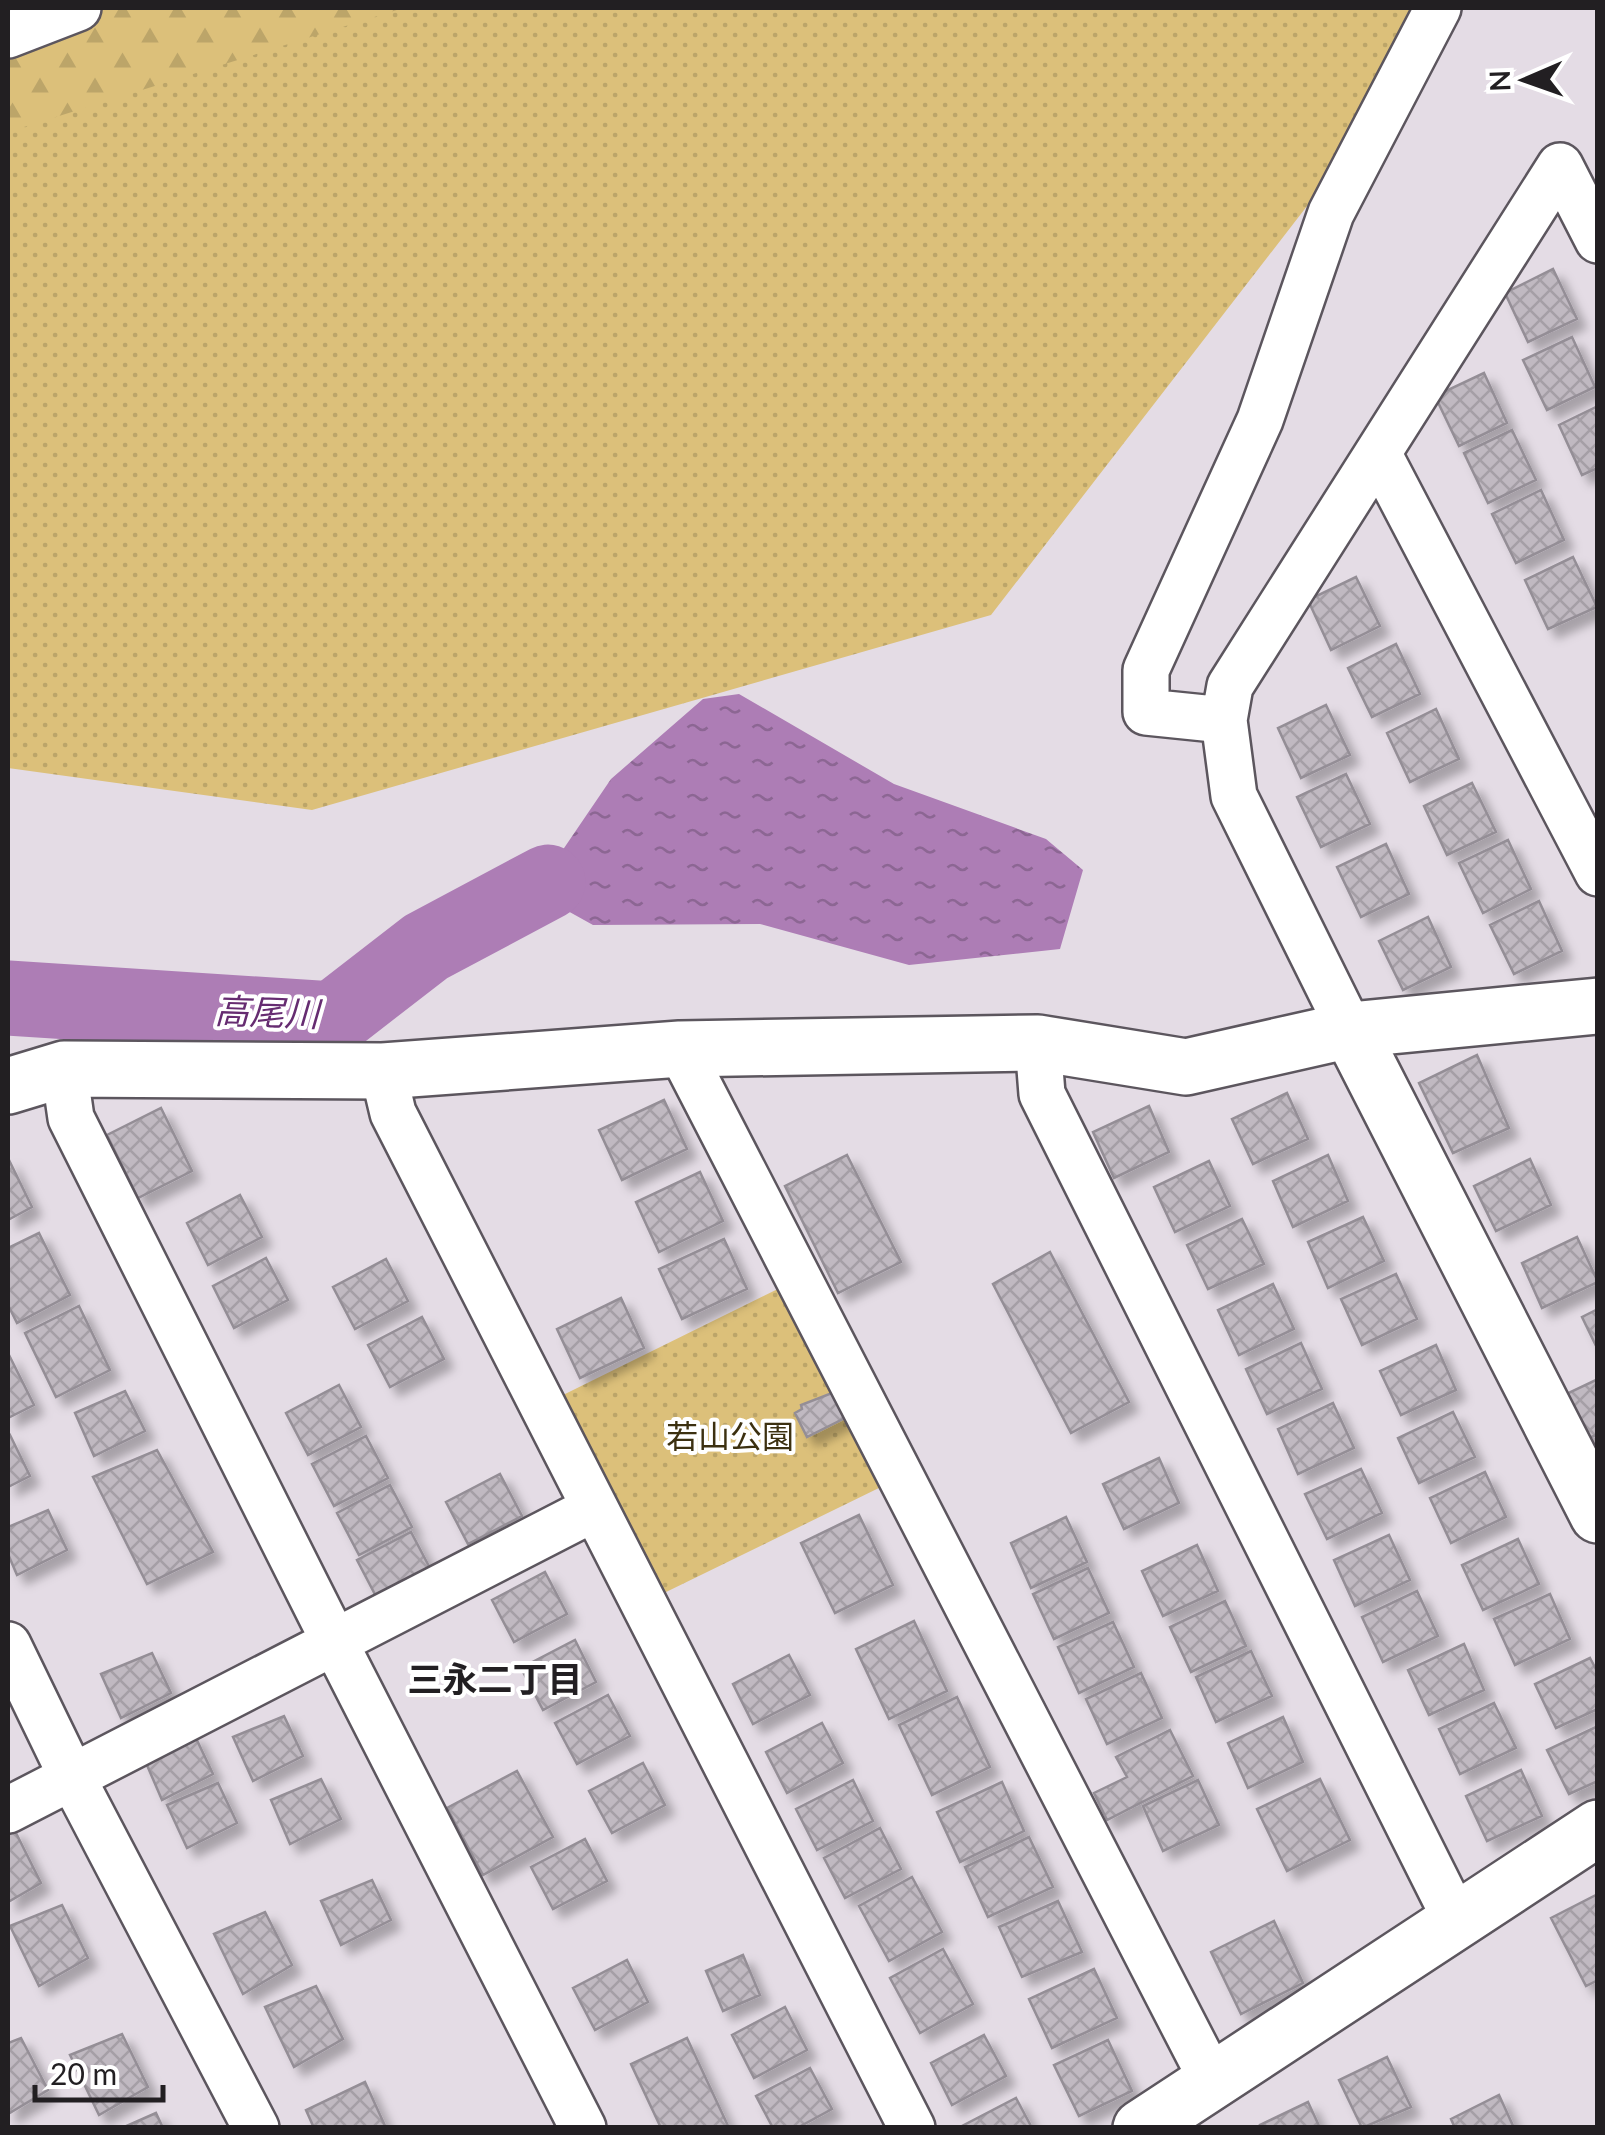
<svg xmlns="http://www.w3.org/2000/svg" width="1605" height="2135" viewBox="0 0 1605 2135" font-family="Lato,'Noto Sans JP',sans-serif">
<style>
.green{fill:url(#green-dots)}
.forest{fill:url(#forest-firs)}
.water{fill:url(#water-ripples)}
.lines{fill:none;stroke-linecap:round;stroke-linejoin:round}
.river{stroke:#ad7db5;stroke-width:75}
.building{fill:url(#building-cross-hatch);stroke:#948e96;stroke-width:2.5;filter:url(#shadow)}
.minor-casing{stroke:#5c565e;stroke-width:50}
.tertiary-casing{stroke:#5c565e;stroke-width:60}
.minor{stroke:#fff;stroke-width:45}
.tertiary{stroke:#fff;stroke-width:55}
.labels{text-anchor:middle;stroke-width:8;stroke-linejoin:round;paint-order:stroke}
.park-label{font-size:32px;fill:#3c3010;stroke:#fff}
.water-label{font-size:35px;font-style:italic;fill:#662c71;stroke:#fff}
.neighbourhood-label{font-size:35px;font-weight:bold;fill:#221f22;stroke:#fff}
</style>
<defs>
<pattern id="green-dots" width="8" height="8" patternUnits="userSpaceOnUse" patternTransform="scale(2.5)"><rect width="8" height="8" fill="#dcc07a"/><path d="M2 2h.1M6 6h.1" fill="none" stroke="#bca569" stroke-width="1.8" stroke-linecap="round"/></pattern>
<pattern id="forest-firs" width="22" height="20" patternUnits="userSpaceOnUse" patternTransform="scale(2.5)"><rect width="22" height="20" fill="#dcc07a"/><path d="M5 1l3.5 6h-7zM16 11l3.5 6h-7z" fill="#bca569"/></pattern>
<pattern id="water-ripples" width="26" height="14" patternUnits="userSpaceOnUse" patternTransform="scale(2.5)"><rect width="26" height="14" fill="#ad7db5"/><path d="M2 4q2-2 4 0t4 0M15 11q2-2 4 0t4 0" fill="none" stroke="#8c6693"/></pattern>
<pattern id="building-cross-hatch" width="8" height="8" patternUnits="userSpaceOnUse" patternTransform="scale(2.5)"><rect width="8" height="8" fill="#c0b9c1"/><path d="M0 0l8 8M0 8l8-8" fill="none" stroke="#a59fa6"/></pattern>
<filter id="shadow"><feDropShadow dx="9" dy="9" stdDeviation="5" flood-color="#0004"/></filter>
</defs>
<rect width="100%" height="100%" fill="#e4dce5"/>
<!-- green -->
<path class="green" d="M8,8H1460L991,615L312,810L8,768Z
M784,1286L883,1486L662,1594L561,1396Z"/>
<!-- forest -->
<path class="forest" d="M8,8H403L8,132Z"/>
<!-- water -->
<path class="water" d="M739,694L894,784L1046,839L1083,870L1060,949L909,965L760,924L593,925L557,905L548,882L560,854L611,779L703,699Z"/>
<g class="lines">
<!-- river -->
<path class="river" d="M8,998L333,1019L426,947L548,882"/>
</g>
<!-- building -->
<path class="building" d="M1553,269L1577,319L1528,342L1505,293Z
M1572,337L1595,387L1547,410L1523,360Z
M1484,373L1507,423L1459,446L1435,396Z
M1598,406V468L1582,475L1559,425Z
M1512,430L1536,480L1488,503L1464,453Z
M1541,490L1564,540L1516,563L1492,514Z
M1573,557L1597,607L1548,629L1525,580Z
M1356,577L1380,626L1331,650L1308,600Z
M1396,644L1420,694L1372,717L1348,668Z
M1326,705L1350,755L1301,778L1278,728Z
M1436,709L1459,759L1410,782L1387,733Z
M1346,774L1370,824L1321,847L1297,797Z
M1472,783L1496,832L1447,855L1424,806Z
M1508,840L1531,889L1483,913L1459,863Z
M1386,844L1409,894L1361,917L1337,867Z
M1539,901L1562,951L1514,974L1490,925Z
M1428,917L1451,967L1403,990L1379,941Z
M1477,1055L1509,1128L1453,1153L1419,1083Z
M1287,1093L1308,1139L1253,1164L1232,1119Z
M664,1100L687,1149L622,1180L599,1130Z
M1149,1106L1169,1152L1114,1178L1093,1132Z
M161,1108L192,1171L138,1198L107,1135Z
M847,1155L901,1262L838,1293L785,1186Z
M1328,1155L1348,1201L1293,1227L1273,1181Z
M8,1158L32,1207L8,1220Z
M1530,1159L1551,1205L1496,1231L1474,1186Z
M1209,1161L1230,1206L1175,1232L1154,1187Z
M700,1172L723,1221L659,1252L636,1202Z
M240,1195L262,1237L208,1265L187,1223Z
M1363,1217L1384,1261L1328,1288L1308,1242Z
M1242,1219L1264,1264L1208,1289L1187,1245Z
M39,1233L70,1295L17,1323L8,1305V1248Z
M1577,1237L1598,1282L1542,1308L1522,1263Z
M724,1239L747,1289L682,1319L659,1269Z
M1050,1252L1129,1402L1071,1433L993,1284Z
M266,1258L288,1300L234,1328L213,1286Z
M386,1259L408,1301L355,1329L333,1287Z
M1396,1274L1417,1319L1362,1345L1341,1299Z
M1273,1284L1294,1329L1239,1355L1218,1310Z
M621,1298L644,1348L580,1378L557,1329Z
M79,1306L110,1370L56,1397L25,1333Z
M1598,1309V1350L1582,1317Z
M422,1317L444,1359L390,1387L368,1345Z
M1301,1343L1322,1389L1267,1414L1246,1369Z
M1436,1345L1456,1390L1401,1415L1380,1371Z
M8,1353L34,1405L8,1418Z
M1598,1379V1434L1583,1441L1562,1396Z
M339,1385L361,1427L308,1455L286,1413Z
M125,1391L145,1431L94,1456L75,1413Z
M837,1391L849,1416L807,1437L795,1413L802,1409L801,1405Z
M1333,1403L1354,1448L1298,1474L1278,1429Z
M1453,1412L1475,1457L1419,1483L1398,1438Z
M10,1435L30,1476L8,1487V1437Z
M366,1436L388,1478L334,1506L312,1464Z
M157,1450L213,1552L147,1584L93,1477Z
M1159,1458L1179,1503L1124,1529L1103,1484Z
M1361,1469L1382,1513L1327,1539L1305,1494Z
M1485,1472L1506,1517L1451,1543L1430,1498Z
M500,1474L522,1516L468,1544L446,1502Z
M390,1485L412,1527L359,1555L337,1513Z
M48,1510L67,1550L17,1575L8,1554V1527Z
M859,1515L893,1585L835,1613L801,1543Z
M1066,1517L1087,1562L1031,1588L1011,1543Z
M411,1532L433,1574L379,1602L357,1560Z
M1389,1535L1410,1580L1355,1606L1334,1560Z
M1518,1539L1539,1584L1483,1610L1462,1565Z
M1197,1545L1218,1591L1163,1616L1142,1571Z
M1088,1568L1109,1613L1054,1639L1033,1594Z
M545,1572L567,1614L514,1642L492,1600Z
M1417,1591L1438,1636L1383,1662L1362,1617Z
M1550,1594L1570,1639L1515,1665L1494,1619Z
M1225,1601L1246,1646L1191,1672L1170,1627Z
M914,1621L947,1691L889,1719L856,1649Z
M1113,1622L1134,1667L1079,1693L1058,1647Z
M575,1640L596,1682L543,1710L521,1668Z
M1464,1644L1484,1690L1429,1715L1408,1670Z
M1251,1651L1272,1696L1216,1722L1196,1677Z
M152,1653L171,1693L121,1718L101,1674Z
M789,1655L810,1695L753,1724L733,1684Z
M1590,1658L1598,1673V1709L1556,1728L1535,1684Z
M1141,1673L1162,1718L1107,1744L1086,1699Z
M608,1695L630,1736L577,1764L555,1723Z
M957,1697L990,1767L932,1795L899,1725Z
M1494,1703L1516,1748L1460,1774L1439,1729Z
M284,1716L303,1756L253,1781L233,1737Z
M1283,1717L1303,1762L1248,1788L1228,1743Z
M822,1723L843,1763L787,1793L766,1752Z
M1598,1726V1781L1569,1794L1547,1750Z
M1170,1730L1193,1776L1107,1820L1094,1793L1127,1777L1116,1757Z
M194,1734L213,1774L162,1800L143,1756Z
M643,1763L665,1805L612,1833L589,1791Z
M1521,1770L1542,1816L1487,1841L1466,1796Z
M517,1771L553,1837L483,1875L447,1808Z
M321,1779L341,1819L290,1844L271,1800Z
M1320,1779L1350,1840L1287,1871L1257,1809Z
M853,1780L873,1821L817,1850L796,1809Z
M1198,1780L1219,1825L1163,1851L1143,1806Z
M1002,1782L1024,1831L960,1862L937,1812Z
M218,1783L237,1823L187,1848L167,1805Z
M880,1828L901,1869L845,1898L824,1858Z
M14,1829L41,1883L8,1902V1832Z
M1029,1837L1053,1887L988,1917L965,1867Z
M585,1839L607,1881L553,1909L531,1867Z
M912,1877L942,1932L889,1961L859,1906Z
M372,1880L391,1920L341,1945L321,1901Z
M1596,1895L1598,1980L1586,1986L1551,1918Z
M1058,1901L1082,1952L1022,1977L999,1927Z
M62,1905L88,1958L39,1986L10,1926Z
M265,1912L292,1965L243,1994L214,1934Z
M1274,1921L1303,1983L1241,2014L1211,1952Z
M943,1949L973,2004L920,2033L890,1978Z
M743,1955L760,1995L723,2011L706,1971Z
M627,1960L648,2002L595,2030L573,1988Z
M1094,1969L1117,2018L1052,2048L1029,1999Z
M316,1986L343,2039L294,2067L265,2007Z
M785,2007L807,2050L754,2078L732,2035Z
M122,2034L148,2087L99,2115L70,2055Z
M984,2035L1006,2076L952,2105L931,2063Z
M21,2038L48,2090L8,2114V2043Z
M687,2038L729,2128H661L631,2064Z
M1108,2040L1132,2091L1079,2116L1054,2065Z
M1387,2057L1411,2107L1362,2128L1339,2080Z
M810,2068L832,2109L797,2128H773L756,2096Z
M365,2082L386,2128H314L306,2110Z
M1499,2095L1514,2128H1455L1451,2119Z
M1016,2098L1032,2128H963L962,2126Z
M1308,2102L1320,2128H1261L1260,2125Z
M156,2113L163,2128H122Z"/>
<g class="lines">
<!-- minor casing -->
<g class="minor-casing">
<path id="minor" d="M8,35L78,8
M1378,453L1598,873
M1224,720L1146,712V670L1260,420L1331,213L1438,8
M1350,1030L1234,796L1224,720L1230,686L1560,166L1598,240
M1038,1043L1042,1094L1456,1920
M680,1049L1212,2080
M64,1069L71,1118L335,1643L583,2128
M383,1071L393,1113L912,2128
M8,1645L72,1777L256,2128
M8,1810L595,1508"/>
</g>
<!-- tertiary casing -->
<g class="tertiary-casing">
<path id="tertiary" d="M1350,1030L1598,1515
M8,1086L64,1069L383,1071L680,1049L1038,1043L1186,1067L1350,1030L1598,1006
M1141,2128L1598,1828"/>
</g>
<!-- minor -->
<use href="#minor" class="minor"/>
<!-- tertiary -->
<use href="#tertiary" class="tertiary"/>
</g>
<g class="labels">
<!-- park labels -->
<g class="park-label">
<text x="730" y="1448">若山公園</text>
</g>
<!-- water labels -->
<g class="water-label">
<text transform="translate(267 1013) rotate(2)" y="12">高尾川</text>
</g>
<!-- neighbourhood labels -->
<g class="neighbourhood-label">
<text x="495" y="1692">三永二丁目</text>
</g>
</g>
<!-- border -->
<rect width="1605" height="2135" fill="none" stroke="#221f22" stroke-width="20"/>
<!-- north arrow -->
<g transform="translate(1525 80) rotate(268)" stroke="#ffffff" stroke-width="8" paint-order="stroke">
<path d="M0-8L18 38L0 25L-18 38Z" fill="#221f22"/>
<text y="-15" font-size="28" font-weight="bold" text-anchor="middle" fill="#221f22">N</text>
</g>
<!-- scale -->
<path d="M35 2085v15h128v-15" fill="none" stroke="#221f22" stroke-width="5"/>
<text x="50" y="2085" font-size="30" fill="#221f22" stroke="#ffffff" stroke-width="8" paint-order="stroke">20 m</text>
</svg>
